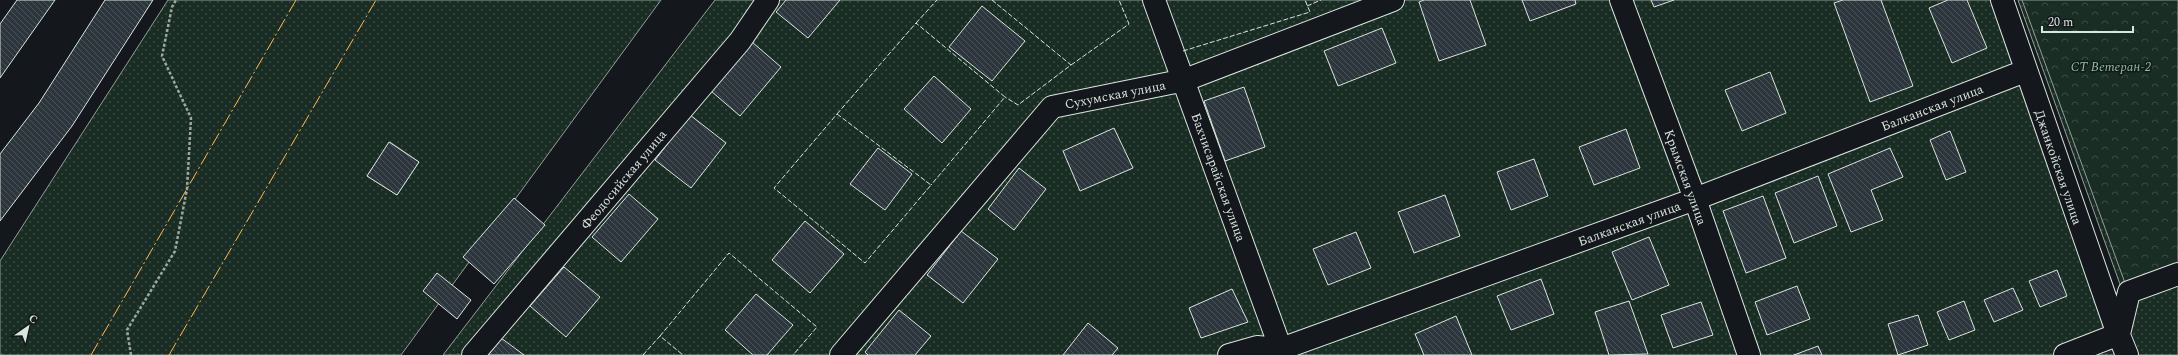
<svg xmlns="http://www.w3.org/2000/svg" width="2178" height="355" viewBox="0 0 2178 355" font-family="Spectral,serif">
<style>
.grass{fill:url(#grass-dots);stroke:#939e99;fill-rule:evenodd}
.forest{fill:url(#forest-crowns);stroke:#939e99}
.building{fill:url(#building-back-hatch);stroke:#d8e6dc}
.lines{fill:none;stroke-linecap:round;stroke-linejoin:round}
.street-casing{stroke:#d8e6dc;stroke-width:24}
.path{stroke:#9da8a2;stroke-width:2.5;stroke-dasharray:3 2;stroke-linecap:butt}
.street{stroke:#14181c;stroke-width:22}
.fence{stroke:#d8e6dc;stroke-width:1;stroke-dasharray:5 2;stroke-linecap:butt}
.power{stroke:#ffb74d;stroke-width:1;stroke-dasharray:14 3 2 3;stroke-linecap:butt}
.labels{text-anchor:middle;stroke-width:3;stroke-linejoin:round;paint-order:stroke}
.park-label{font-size:13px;font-style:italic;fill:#8ac095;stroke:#14181c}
.street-label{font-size:13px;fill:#d8e6dc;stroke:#14181c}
</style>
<defs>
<pattern id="grass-dots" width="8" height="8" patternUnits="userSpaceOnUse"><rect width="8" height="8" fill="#1a2d24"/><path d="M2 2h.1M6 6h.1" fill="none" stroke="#3b4b43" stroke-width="1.8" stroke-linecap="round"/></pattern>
<pattern id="forest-crowns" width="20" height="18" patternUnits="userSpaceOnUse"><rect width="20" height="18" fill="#1a2d24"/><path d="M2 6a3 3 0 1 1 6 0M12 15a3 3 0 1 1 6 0" fill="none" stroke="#3b4b43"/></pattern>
<pattern id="building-back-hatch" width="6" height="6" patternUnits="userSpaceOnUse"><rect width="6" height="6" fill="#2c363c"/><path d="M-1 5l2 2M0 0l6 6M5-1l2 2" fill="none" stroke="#4a5358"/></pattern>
</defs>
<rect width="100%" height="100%" fill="#14181c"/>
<!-- grass -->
<path class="grass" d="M168,0H661L401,355H0V261ZM390,142L419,162L397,195L367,176Z
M715,0H1996L2118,333L2126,301L2018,0H2178V355H443Z"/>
<!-- forest -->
<path class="forest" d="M2022,0H2178V264L2125,283Z"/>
<!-- building -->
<path class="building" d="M17,0H55L0,78V24Z
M105,0H153L72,126L0,221V154L39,103Z
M786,0H840L808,38L776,12Z
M1424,0H1470L1486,45L1439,61L1419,2Z
M1522,0H1575L1576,4L1530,21Z
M1651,0H1674L1654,7Z
M1843,0H1881L1913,86L1870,102L1834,3Z
M1948,0H1967L1987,48L1952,63L1929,8Z
M982,6L1025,41L992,81L949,47Z
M1382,28L1396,63L1338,86L1324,51Z
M752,42L781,67L740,116L711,91Z
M1770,72L1786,113L1742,131L1725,90Z
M934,76L971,109L942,143L904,109Z
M1244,87L1265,147L1225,161L1204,101Z
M690,115L726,143L691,188L655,160Z
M1114,128L1133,168L1080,191L1063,151Z
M1626,129L1640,168L1594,185L1579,147Z
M1950,131L1966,172L1946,180L1930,140Z
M389,142L419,162L397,195L367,176Z
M878,148L912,174L885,210L850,184Z
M1890,148L1903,177L1871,190L1883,220L1851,232L1828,174Z
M1534,159L1548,196L1511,210L1497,172Z
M1019,168L1046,189L1014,230L988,209Z
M1818,176L1837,226L1794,243L1775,193Z
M629,194L658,219L621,262L592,237Z
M1445,195L1460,236L1414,253L1398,212Z
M1763,196L1786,258L1746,273L1723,211Z
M514,198L545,225L494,284L463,257Z
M805,221L844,254L810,293L772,260Z
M961,231L998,259L963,303L927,275Z
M1356,232L1371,268L1328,285L1313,249Z
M1649,237L1669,285L1632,300L1612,252Z
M564,267L600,297L566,337L530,306Z
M2057,270L2067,296L2040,307L2029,281Z
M437,273L471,300L457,319L423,291Z
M1541,279L1554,314L1511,330L1497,296Z
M1797,286L1810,319L1767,335L1755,302Z
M2013,288L2023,310L1994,322L1984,300Z
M1232,289L1248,322L1201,338L1189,308Z
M756,294L793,325L767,355H753L725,330Z
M1629,301L1648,354L1609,355L1595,312Z
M1964,301L1975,330L1949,340L1937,312Z
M1701,302L1713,335L1673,348L1661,315Z
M899,310L931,336L915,355H868L865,352Z
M1918,315L1928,345L1898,355L1888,324Z
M1456,316L1472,355H1424L1415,334Z
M1088,323L1118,348L1112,355H1063Z
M501,338L524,355H488Z
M1818,346L1822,355H1794Z"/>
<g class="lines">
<!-- street casing -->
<g class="street-casing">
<path id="street" d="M1154,0L1283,355
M1621,0L1695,199L1749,355
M2002,0L2114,323L2127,355
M473,355L740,41L768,0
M841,355L1052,107L1185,80L1393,0
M1229,355L1257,347L1281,349L1695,199L2025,71
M2065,355L2119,334L2129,292L2178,274"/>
</g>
<!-- path -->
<path class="path" d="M131,355L127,330L175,251L187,189L191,118L162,56L172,7L176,0"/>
<!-- street -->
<use href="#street" class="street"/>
<!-- fence -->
<path class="fence" d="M992,0L1071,65L1018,105L1005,97
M1307,6L1321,0
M916,23L937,0
M1183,51L1310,12L1305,0
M1071,65L1129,24L1119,0
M837,114L931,185L865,263L774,188Z
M837,114L916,23L1005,97L931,185
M660,336L729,253L817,327L793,355
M643,355L660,336L683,355"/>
<!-- power -->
<path class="power" d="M91,355L296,0
M169,355L376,0"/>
</g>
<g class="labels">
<!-- park labels -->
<g class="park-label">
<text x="2111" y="71">СТ Ветеран-2</text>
</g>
<!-- street labels -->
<g class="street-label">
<text transform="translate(1115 94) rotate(-11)" y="5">Сухумская улица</text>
<text transform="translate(1932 107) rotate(-21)" y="5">Балканская улица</text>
<text transform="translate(2059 167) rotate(71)" y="5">Джанкойская улица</text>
<text transform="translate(1219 177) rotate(70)" y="5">Бахчисарайская улица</text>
<text transform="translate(1686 177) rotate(70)" y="5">Крымская улица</text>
<text transform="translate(623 179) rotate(-50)" y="5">Феодосийская улица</text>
<text transform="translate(1629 223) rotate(-20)" y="5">Балканская улица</text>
</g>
</g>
<!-- north arrow -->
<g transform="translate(28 327) rotate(34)" stroke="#14181c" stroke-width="3" paint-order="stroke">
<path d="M0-3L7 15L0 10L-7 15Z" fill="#d8e6dc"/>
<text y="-6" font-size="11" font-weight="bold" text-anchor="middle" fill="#d8e6dc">С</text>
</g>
<!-- scale -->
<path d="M2042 26v6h91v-6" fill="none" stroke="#d8e6dc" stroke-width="2"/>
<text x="2048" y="26" font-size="12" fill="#d8e6dc" stroke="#14181c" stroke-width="3" paint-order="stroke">20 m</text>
</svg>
